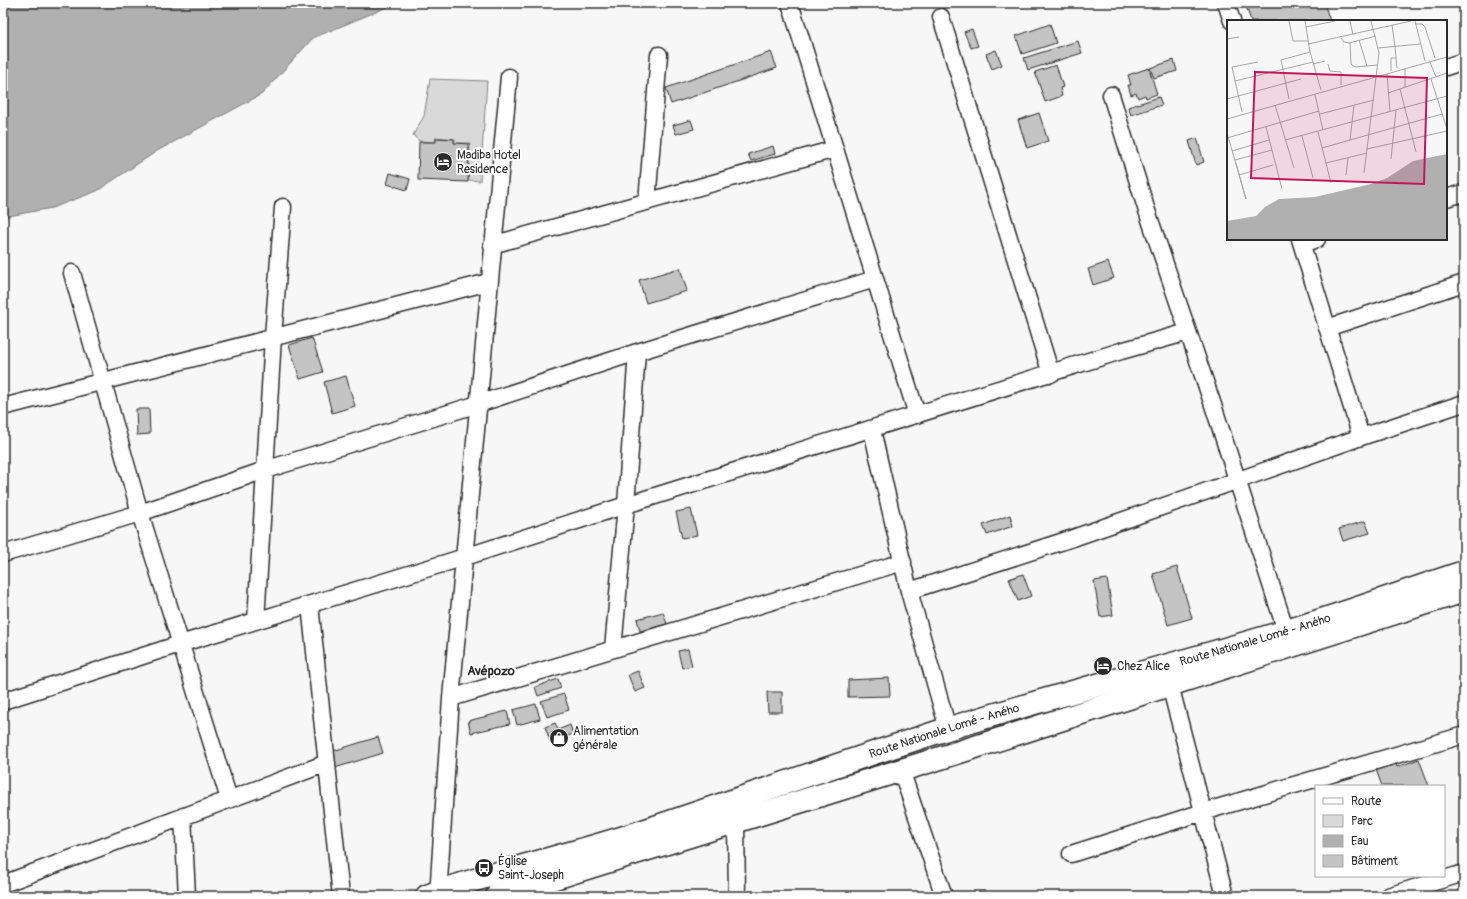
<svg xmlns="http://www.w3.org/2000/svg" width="1467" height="899" viewBox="0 0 1467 899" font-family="Pangolin,sans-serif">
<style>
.green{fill:#d9d9d9;stroke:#828282}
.water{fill:#b0b0b0;stroke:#7b7b7b}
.building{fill:#c4c4c4;stroke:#2b2b2b}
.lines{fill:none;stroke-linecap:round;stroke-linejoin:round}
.minor-casing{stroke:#2b2b2b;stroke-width:19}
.highway-casing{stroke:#2b2b2b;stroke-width:25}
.minor{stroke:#fff;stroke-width:16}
.highway{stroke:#fff;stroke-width:22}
.labels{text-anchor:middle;stroke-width:4;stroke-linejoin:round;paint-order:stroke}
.poi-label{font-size:12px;fill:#2b2b2b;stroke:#fff;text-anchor:start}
.street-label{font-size:12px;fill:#2b2b2b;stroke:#fff}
.neighbourhood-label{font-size:13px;font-weight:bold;fill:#2b2b2b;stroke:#fff}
.inset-road{fill:none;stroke:#a5a5a5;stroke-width:1}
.view{fill:#c2185b;fill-opacity:0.15;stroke:#c2185b;stroke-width:2}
.inset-edge{fill:none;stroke:#2b2b2b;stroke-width:2}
</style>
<rect width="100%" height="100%" fill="#f7f7f7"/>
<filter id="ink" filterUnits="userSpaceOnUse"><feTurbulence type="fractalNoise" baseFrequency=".025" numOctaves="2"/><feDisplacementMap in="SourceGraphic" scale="8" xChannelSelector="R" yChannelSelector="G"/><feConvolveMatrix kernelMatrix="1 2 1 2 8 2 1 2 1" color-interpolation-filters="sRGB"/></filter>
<g filter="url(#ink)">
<!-- green -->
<path class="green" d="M430,79L487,81L480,181L468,180L470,143H455V139L436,137L435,142L419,141L413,135L424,116Z"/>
<!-- water -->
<path class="water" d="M3,3H397L313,38L262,94L157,151L97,191L52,208L3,217Z"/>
<!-- building -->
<path class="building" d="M1245,3H1324L1330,21H1251Z
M1050,24L1056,43L1022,54L1016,36Z
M972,29L978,46L971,48L964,32Z
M1078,41L1082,53L1028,70L1024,58Z
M996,50L1002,65L992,69L986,54Z
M771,52L777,68L671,104L666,88Z
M1174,60L1177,71L1154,78L1150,68Z
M1056,65L1063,87L1060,88L1062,96L1045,102L1035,72Z
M1149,68L1157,94L1146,98L1145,95L1138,98L1136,93L1131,95L1128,85H1131L1128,75Z
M1159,97L1162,105L1131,115L1128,107Z
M1039,113L1048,141L1027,148L1018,120Z
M691,120L694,129L676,134L673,125Z
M436,138L454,139V143L469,144L468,182L418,180L419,142H436Z
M1197,138L1204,162L1196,165L1189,141Z
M773,146L775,154L751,161L748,154Z
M390,173L410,179L407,190L387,184Z
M1108,262L1114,278L1093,285L1088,269Z
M680,268L687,291L646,303L639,280Z
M312,338L323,372L300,379L289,345Z
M346,376L355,406L332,413L324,382Z
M136,409H149L150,434L137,435Z
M691,509L697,535L682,538L676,512Z
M1010,515L1013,526L987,535L983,525Z
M1365,521L1370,533L1343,541L1339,529Z
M1177,567L1192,618L1168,625L1153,574Z
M1023,574L1031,596L1018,601L1009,579Z
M1107,579L1113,615L1100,617L1094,581Z
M663,612L667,624L640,631L637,619Z
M688,649L692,666L682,668L678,651Z
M638,671L645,688L635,692L628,675Z
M889,678L890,696L848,697V680Z
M558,679L561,688L538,696L535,687Z
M767,692H782V712H768Z
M564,694L569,710L547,717L541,701Z
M536,704L540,719L517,725L513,710Z
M507,711L510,724L471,733L468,721Z
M555,723L558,730L570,725L573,734L551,743L545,727Z
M378,737L383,753L335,768L330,752Z
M1419,759L1429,786H1382L1375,767L1395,760L1397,767Z"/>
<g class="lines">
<!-- minor casing -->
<g class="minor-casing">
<path id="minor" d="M790,3L917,415
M1226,3L1232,21
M941,17L1051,374
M1446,67L1464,61
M1111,95L1146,208L1213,405L1286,631
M1446,198L1464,193
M647,202L659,55
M1300,239L1361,437
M1302,244L1317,239
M492,245L835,149
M72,273L140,513L229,799
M1327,328L1464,283
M3,407L489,282
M872,430L909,591L948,729
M3,554L140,513L265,470L478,404L637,352L875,279
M909,591L1073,538L1361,437L1464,403
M310,605L341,896
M256,621L273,337L283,207
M613,649L626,505L637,352
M1170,685L1225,896
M451,698L903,562
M3,701L180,644L465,557L626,505L1121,351L1188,332
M901,770L944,896
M183,816L187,896
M736,822L737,896
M1071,854L1203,812L1464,735
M3,884L327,763
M438,896L451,698L509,77
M1388,896L1464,873"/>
</g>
<!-- highway casing -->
<g class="highway-casing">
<g id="highway">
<path id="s1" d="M427,896C494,871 563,857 631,835C736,800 841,763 947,729C1058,694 1171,666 1283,632C1344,614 1403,592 1464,572"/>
<path d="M497,896L950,755L1464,591"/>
</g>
</g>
<!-- minor -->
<use href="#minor" class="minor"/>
<!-- highway -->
<use href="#highway" class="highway"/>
</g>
</g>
<!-- icons -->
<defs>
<g id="hotel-disc" transform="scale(1)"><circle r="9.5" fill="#2b2b2b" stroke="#fff"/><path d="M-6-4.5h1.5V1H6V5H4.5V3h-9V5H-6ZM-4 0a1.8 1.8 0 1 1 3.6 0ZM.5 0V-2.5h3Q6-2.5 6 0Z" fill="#fff"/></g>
<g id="shop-disc" transform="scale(1)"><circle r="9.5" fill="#2b2b2b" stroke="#fff"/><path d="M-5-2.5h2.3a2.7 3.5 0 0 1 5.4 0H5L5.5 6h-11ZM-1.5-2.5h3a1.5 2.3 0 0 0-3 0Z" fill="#fff"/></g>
<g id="bus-disc" transform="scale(1)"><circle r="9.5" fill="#2b2b2b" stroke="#fff"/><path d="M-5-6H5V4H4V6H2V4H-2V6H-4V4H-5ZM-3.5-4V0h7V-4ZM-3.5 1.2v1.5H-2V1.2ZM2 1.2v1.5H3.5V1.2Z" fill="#fff"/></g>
</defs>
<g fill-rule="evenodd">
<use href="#hotel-disc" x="443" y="162"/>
<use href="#hotel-disc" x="1103" y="666"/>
<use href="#shop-disc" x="559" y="738"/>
<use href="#bus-disc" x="484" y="868"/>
</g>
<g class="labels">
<!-- poi labels -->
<g class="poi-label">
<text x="457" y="159">Madiba Hotel<tspan x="457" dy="14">Residence</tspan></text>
<text x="1117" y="670">Chez Alice</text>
<text x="573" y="735">Alimentation<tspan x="573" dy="14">générale</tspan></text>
<text x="498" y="865">Église<tspan x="498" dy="14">Saint-Joseph</tspan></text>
</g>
<!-- street labels -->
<g class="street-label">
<text dy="4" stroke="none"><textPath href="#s1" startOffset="867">Route Nationale Lomé - Aného</textPath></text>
<text dy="4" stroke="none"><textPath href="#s1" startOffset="543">Route Nationale Lomé - Aného</textPath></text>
</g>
<!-- neighbourhood labels -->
<g class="neighbourhood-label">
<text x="491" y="675">Avépozo</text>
</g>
</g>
<!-- overview -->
<g transform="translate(1227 20)">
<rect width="220" height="220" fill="#f7f7f7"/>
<path d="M220,134V219H0V201L29,196L38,187L52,179L88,177L144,164L160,158L186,141Z" fill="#b0b0b0"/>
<path class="inset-road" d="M62,1L66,21H81M78,1L83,32L94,70M123,1L126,15M188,1L198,41M188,4H195L198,7L208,38M165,5L168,27M79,7L108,1M114,18L117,22L122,23L149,16M0,19L12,17M132,20L140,46M123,22L124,44L128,47L151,45M81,24L184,1M168,27L170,48M151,28L193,24M203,42L209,57M86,44L98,41M101,44L103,51L114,52V65M178,48V67M164,51V38H169M160,54L163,92M204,59L220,109M8,61L86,42M173,69L189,132M161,73L220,53M88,75L96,110M0,79L74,59M62,79L54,40L83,32M48,85L67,148M15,92L5,47L31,42M93,94L147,80M0,99L220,37M39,107L55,169M91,112L104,163M0,113L19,179L9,143M75,116L86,158M0,118L92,91M58,120L220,76M123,120L127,85M95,128L215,94M140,129L220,111M5,131L42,120M164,139L169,90M8,140L45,130M99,143L140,133M137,153L152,33L144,1M12,155L46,145M119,155L121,138"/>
<path class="view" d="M28,52L200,58L197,164L24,158Z"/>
<rect width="220" height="220" class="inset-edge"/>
</g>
<!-- margin -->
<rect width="1467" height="899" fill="none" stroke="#fff" stroke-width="16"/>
<rect x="8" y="8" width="1451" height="883" fill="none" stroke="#2b2b2b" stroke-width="1.5" filter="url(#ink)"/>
<!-- legend -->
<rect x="1315" y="785" width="130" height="92" fill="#ffffff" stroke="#aaaaaa"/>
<rect x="1323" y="798" width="20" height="6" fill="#ffffff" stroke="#aaaaaa"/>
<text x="1351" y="805" font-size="12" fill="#2b2b2b">Route</text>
<rect x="1323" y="815" width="20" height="12" fill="#d9d9d9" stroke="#aaaaaa"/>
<text x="1351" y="825" font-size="12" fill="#2b2b2b">Parc</text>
<rect x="1323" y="835" width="20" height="12" fill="#b0b0b0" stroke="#aaaaaa"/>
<text x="1351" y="845" font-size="12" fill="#2b2b2b">Eau</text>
<rect x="1323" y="855" width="20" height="12" fill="#c4c4c4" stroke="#aaaaaa"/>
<text x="1351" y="865" font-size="12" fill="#2b2b2b">Bâtiment</text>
</svg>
